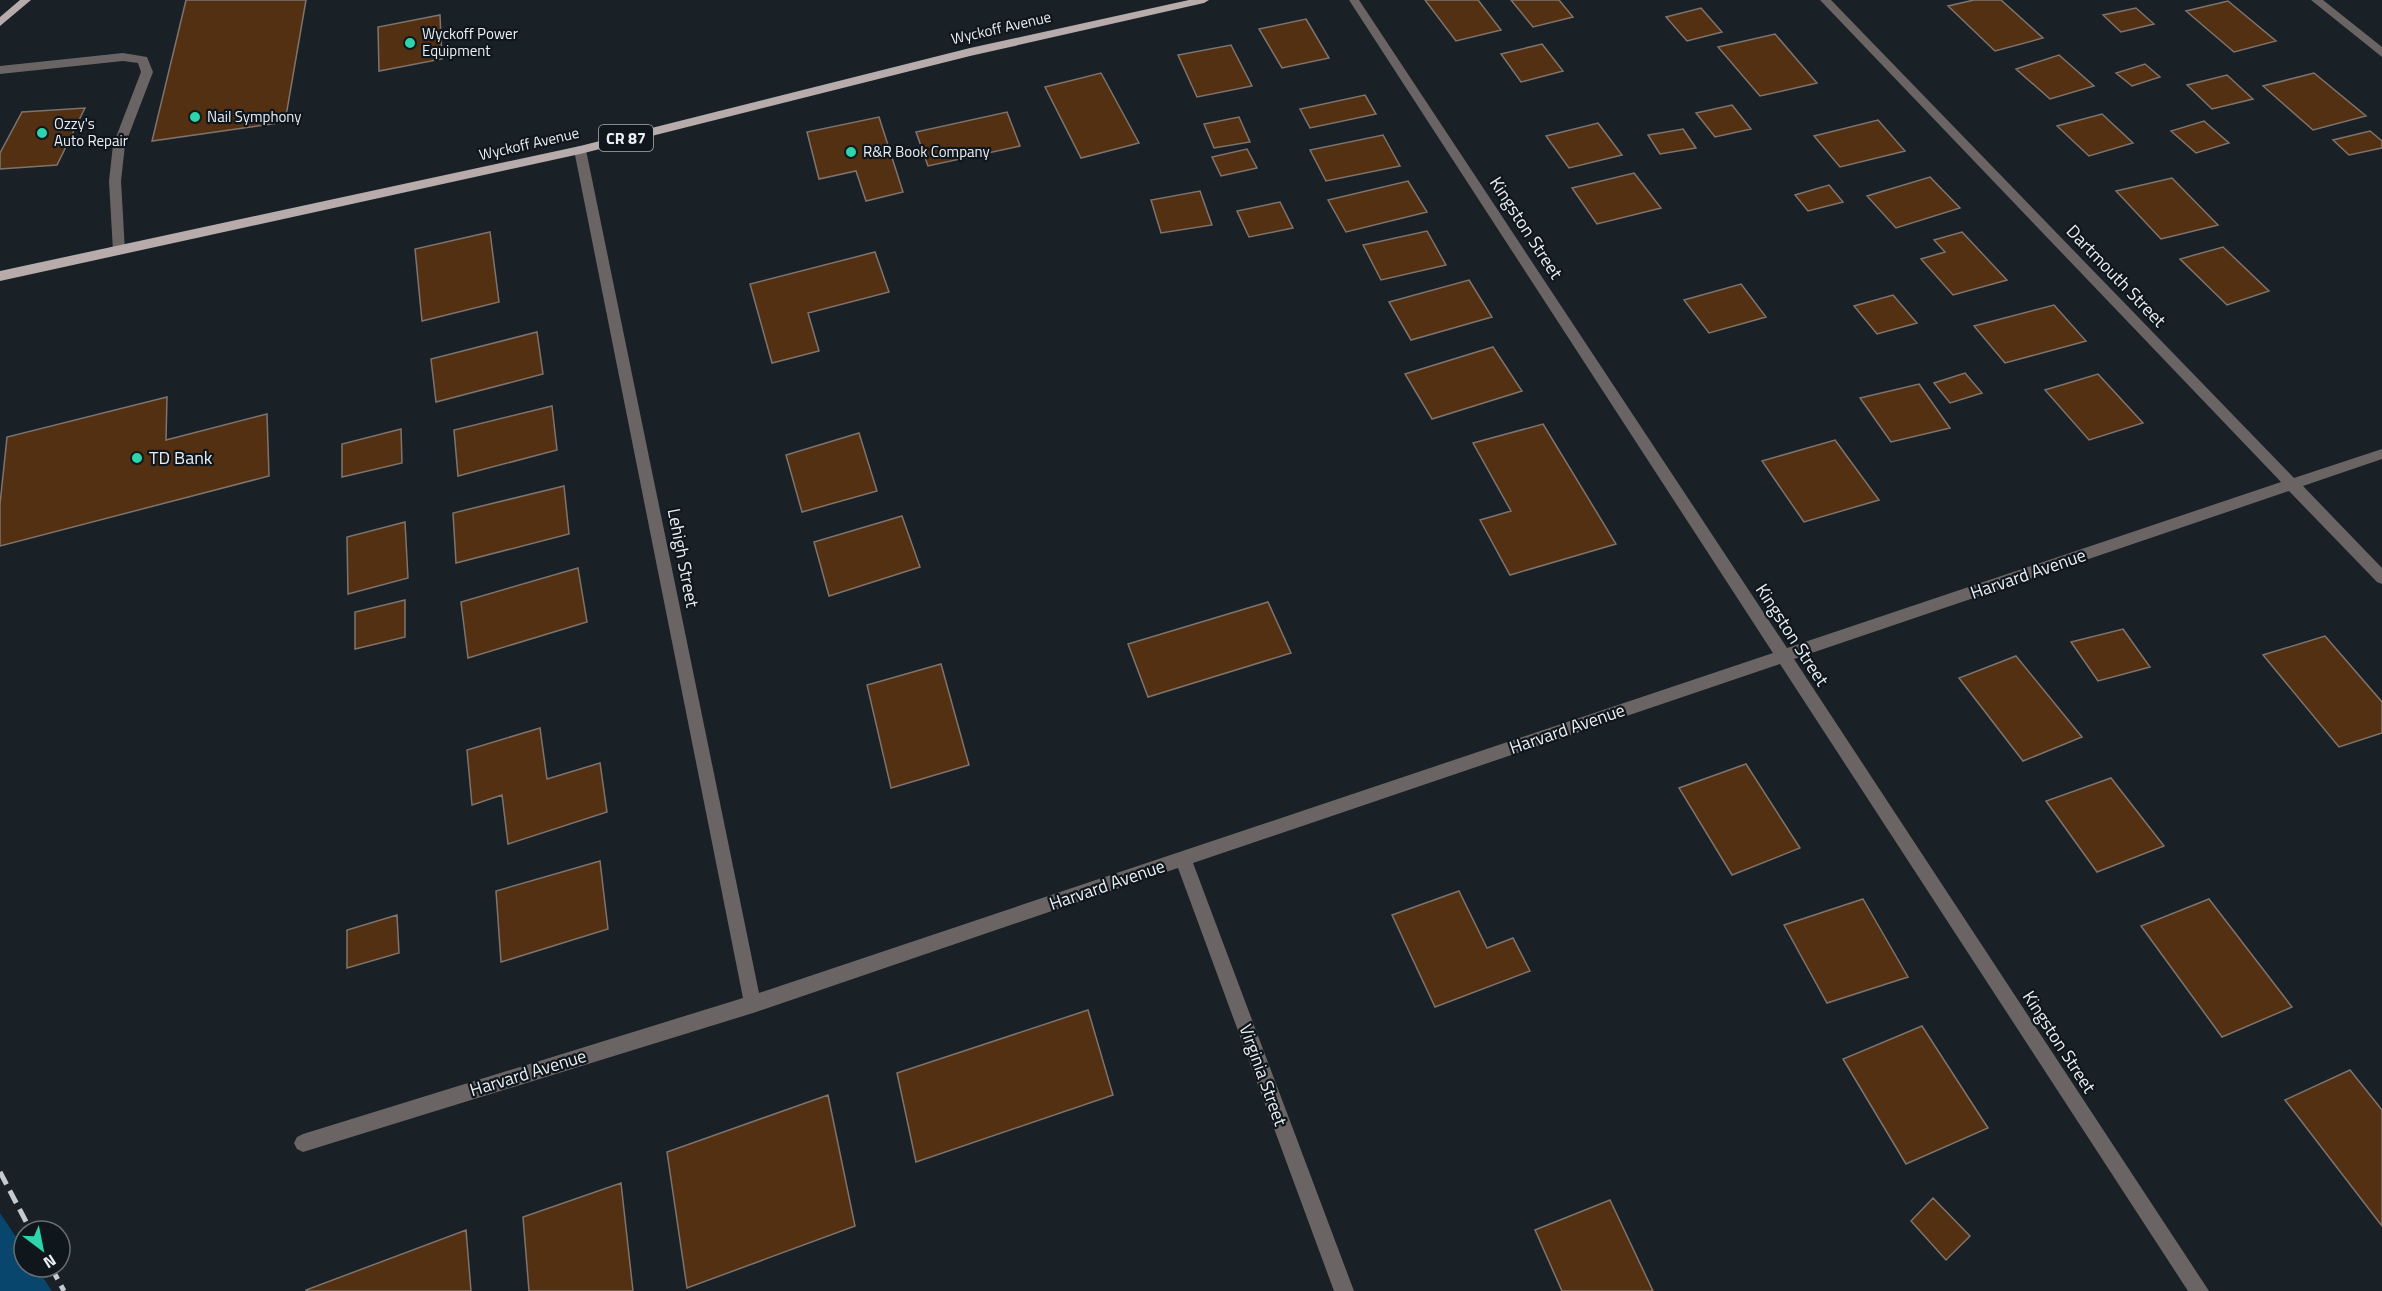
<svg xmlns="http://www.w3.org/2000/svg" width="2382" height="1291" viewBox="0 0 2382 1291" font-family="'Titillium Web',sans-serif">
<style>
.forest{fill:#09466e}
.building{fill:#543013;stroke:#7e746d;stroke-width:1.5}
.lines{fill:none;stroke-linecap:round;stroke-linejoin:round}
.minor{fill:#6a6564;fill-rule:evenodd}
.major{fill:#b7acab;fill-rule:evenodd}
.rail{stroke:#c5cacf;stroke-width:5;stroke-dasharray:14 7;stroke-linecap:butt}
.poi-dot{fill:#2cd5ab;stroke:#10171c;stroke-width:2}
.labels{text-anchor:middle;stroke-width:4.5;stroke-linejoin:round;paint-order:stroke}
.far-street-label{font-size:15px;fill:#e9eef2;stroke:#10171c}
.far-poi-label{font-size:15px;fill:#e9eef2;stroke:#10171c;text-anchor:start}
.shield{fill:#10171c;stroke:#a8aeb2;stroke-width:1.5}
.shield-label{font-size:16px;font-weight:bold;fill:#e9eef2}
.street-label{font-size:18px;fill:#e9eef2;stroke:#10171c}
.poi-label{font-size:18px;fill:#e9eef2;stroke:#10171c;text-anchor:start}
</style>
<rect width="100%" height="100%" fill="#192026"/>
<!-- forest -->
<path class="forest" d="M0,1213L24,1249V1267H36L52,1291H0Z"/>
<!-- building -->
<path class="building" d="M186,0H306L285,122L152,141Z
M1425,0H1478L1501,30L1456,41Z
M1511,0H1559L1573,17L1533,27Z
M1974,0H2001L2043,38L1995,51L1948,6Z
M2228,1L2276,41L2234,52L2186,11Z
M1701,8L1722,32L1687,41L1666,17Z
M2136,8L2154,24L2121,32L2103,15Z
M440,15L442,59L379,71L378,27Z
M1306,19L1329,58L1282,68L1259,29Z
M1775,34L1817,83L1760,96L1718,47Z
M1542,44L1563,71L1521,82L1501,54Z
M1231,45L1252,86L1197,97L1178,55Z
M2059,55L2094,86L2050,99L2016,69Z
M2145,64L2160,77L2132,86L2116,73Z
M1101,73L1139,143L1081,158L1045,87Z
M2314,73L2366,116L2313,130L2263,86Z
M2227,75L2253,99L2212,109L2187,85Z
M1365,95L1376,114L1310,128L1300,109Z
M1732,105L1751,129L1715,137L1696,113Z
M85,108L57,165L0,169V153L22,112Z
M1007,112L1020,146L928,166L916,132Z
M2102,114L2133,143L2089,156L2057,126Z
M879,117L903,192L866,201L856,171L819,179L807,132Z
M1239,117L1250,142L1214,148L1204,124Z
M1878,120L1905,151L1840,167L1814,136Z
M2204,121L2229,143L2196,153L2171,131Z
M1598,123L1622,155L1569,168L1546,136Z
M1683,129L1696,148L1660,154L1648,135Z
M2370,131L2382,141V148L2349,155L2333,140Z
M1383,135L1400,166L1326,181L1310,150Z
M1247,149L1257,168L1221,176L1212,157Z
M1634,173L1661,208L1597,224L1572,188Z
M1930,177L1960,208L1896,228L1867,196Z
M2172,178L2218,225L2161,239L2116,191Z
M1408,181L1427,212L1346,232L1328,200Z
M1829,185L1843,202L1808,211L1795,195Z
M1200,191L1212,225L1161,233L1151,200Z
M1280,202L1293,228L1249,237L1237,211Z
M1427,231L1446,265L1381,280L1363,245Z
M490,232L499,302L422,321L415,249Z
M1962,232L2007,280L1953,295L1921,259L1945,252L1934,240Z
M2223,247L2269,291L2227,305L2180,259Z
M875,252L889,292L808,313L819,351L772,363L750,284Z
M1469,280L1492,317L1411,340L1389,302Z
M1741,284L1766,317L1709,333L1684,300Z
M1893,295L1917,323L1877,334L1854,306Z
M2054,305L2086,341L2005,363L1974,326Z
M537,332L543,374L436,402L431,359Z
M1493,347L1522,391L1432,419L1405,374Z
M1965,373L1982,393L1950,403L1934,383Z
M2098,374L2143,423L2089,440L2045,390Z
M1919,384L1950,428L1891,442L1860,398Z
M167,397L166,440L267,414L269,476L0,546V504L7,437Z
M552,406L557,450L458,476L454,430Z
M1543,424L1616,544L1510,575L1480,520L1511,511L1473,443Z
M401,429L402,463L342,477V444Z
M859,433L877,491L802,512L786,455Z
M1835,440L1879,500L1804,522L1762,461Z
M564,486L569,534L456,563L453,513Z
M902,516L920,567L829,596L814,542Z
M405,522L408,578L348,594L347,537Z
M578,568L587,622L468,658L461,602Z
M405,600V637L355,649V612Z
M1268,602L1291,653L1148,697L1128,644Z
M2123,629L2150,667L2098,681L2071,642Z
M2325,636L2382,702V733L2339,747L2263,655Z
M2016,656L2082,737L2023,761L1959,678Z
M941,664L969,765L891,788L867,685Z
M540,728L547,779L600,763L607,812L508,844L502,795L472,805L467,750Z
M1746,764L1800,848L1732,875L1679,788Z
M2111,778L2164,846L2097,872L2046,801Z
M600,861L608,929L501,962L496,891Z
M1459,891L1487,948L1513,938L1530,971L1435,1007L1392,915Z
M1863,899L1908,977L1827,1003L1784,925Z
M2209,899L2292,1007L2222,1037L2141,926Z
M397,915L399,953L347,968V930Z
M1088,1010L1113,1095L916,1162L897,1073Z
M1922,1026L1988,1128L1906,1164L1843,1059Z
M2350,1070L2382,1110V1226L2285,1100Z
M828,1095L855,1226L687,1288L667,1152Z
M621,1183L633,1291H529L523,1217Z
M1933,1198L1970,1236L1946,1260L1911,1221Z
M1610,1200L1653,1291H1562L1535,1230Z
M466,1230L471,1291H306V1290Z"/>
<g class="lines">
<!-- minor -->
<path class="minor" d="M1349,0H1359L1787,648L2281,482L1820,0H1831L2294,478L2382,449V459L2303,486L2382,568V584L2377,582L2289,491L1794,659L2209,1291H2188L1780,664L1193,863L1354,1291H1334L1178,868L753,1013L303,1152L297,1149L294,1143L297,1137L303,1134L743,998L574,150L576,147L580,146L586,150L759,993L1773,653Z
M2311,0H2323L2382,47V57Z
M123,53L147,57L153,72L125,145L121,181L125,251L119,255L113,251L109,181L113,145L141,72L138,63L123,61L0,74V66Z"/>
<!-- major -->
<path class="major" d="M20,0H31L0,26V17Z
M1189,0H1209L1204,3L970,56L580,154L0,281V271L580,146L970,48Z"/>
<!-- rail -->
<path class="rail" d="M0,1172L31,1231
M51,1267L64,1291"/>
</g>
<!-- markers -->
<g class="poi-dot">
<circle cx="410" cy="43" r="6"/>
<circle cx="195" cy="117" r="6"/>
<circle cx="42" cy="133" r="6"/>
<circle cx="851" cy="152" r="6"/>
<circle cx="137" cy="458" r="6"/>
</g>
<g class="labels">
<!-- far-street labels -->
<g class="far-street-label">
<text transform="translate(1001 28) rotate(-13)" y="5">Wyckoff Avenue</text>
<text transform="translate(529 144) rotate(-13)" y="5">Wyckoff Avenue</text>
</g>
<!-- far-poi labels -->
<g class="far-poi-label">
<text x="422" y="39">Wyckoff Power<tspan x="422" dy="17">Equipment</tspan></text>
<text x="207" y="122">Nail Symphony</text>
<text x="54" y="129">Ozzy's<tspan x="54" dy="17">Auto Repair</tspan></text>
<text x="863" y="157">R&amp;R Book Company</text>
</g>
<!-- shield labels -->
<rect class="shield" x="599" y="125" width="54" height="26" rx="4.5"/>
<g class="shield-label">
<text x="626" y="144">CR 87</text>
</g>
<!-- street labels -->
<g class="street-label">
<text transform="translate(1526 228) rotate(57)" y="6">Kingston Street</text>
<text transform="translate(2116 276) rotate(46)" y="6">Dartmouth Street</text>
<text transform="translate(683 558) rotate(79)" y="6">Lehigh Street</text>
<text transform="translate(2028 574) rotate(-19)" y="6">Harvard Avenue</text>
<text transform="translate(1792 635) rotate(57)" y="6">Kingston Street</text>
<text transform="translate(1567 729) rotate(-19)" y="6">Harvard Avenue</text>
<text transform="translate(1107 885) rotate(-19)" y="6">Harvard Avenue</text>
<text transform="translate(2059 1042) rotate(57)" y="6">Kingston Street</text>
<text transform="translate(528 1073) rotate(-17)" y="6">Harvard Avenue</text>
<text transform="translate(1263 1075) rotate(70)" y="6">Virginia Street</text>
</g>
<!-- poi labels -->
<g class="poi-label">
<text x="149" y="464">TD Bank</text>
</g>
</g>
<!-- north arrow -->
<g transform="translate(42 1249) rotate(148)"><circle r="28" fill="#10171c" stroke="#676d72" stroke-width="1.5"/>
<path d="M0-4.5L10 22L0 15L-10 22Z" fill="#2cd5ab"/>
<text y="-9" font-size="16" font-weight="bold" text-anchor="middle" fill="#e9eef2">N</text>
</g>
</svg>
